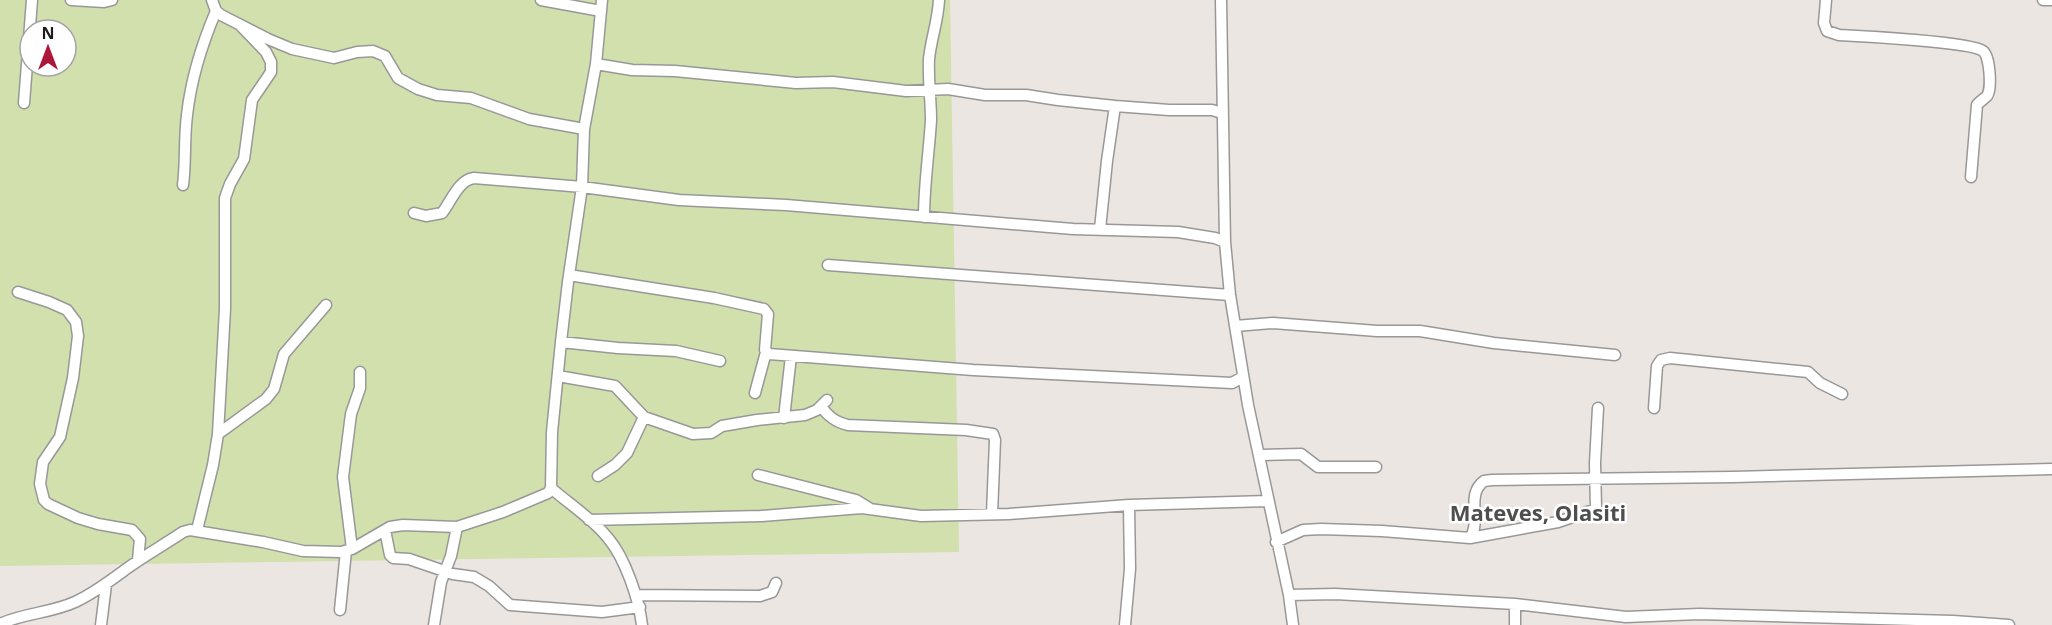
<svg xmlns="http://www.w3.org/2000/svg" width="2052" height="625" viewBox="0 0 2052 625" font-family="'Open Sans',sans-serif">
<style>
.grass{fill:#d1e0ac;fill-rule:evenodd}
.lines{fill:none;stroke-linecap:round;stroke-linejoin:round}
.minor-casing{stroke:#989898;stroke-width:13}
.minor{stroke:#fff;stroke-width:10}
.labels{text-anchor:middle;stroke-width:5;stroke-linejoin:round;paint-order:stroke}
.neighbourhood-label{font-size:22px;font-weight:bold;fill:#4e4e4e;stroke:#fff}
</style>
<rect width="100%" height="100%" fill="#ebe6e1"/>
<!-- grass -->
<path class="grass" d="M0,0H950L959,552L0,566ZM30,30H66V66H30Z"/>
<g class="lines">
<!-- minor casing -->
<g class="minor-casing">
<path id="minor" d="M71,0L104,2L112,0
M212,0L216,11L221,15L268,39L292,49L334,58L357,52L373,51L385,56L398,78L418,89L437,95L471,98L529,119L584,129
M541,0L601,11
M1221,0L1225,242L1230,295L1248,405L1289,595L1293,625
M1826,0L1824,23L1827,31L1839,35C1860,36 1972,42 1983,51C1990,56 1992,89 1987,96C1984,99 1980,101 1977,105L1971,177
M2043,0H2052
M596,64L632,70L675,71L796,83L833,82L906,91L948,89L985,95H1026L1058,100L1115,106L1169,110H1212L1222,113
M24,103L32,0
M183,185C186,162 184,138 187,115C191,79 202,44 216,11
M414,213L426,216L442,213C451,202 458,180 474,178L582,187L679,200L786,205L1073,229L1178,232L1215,238L1225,242
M924,217C924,185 929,153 931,120C931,100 928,80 929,59C931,39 938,21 939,0
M1100,229L1107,161L1115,106
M828,265L1230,295
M569,275L714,298L764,309L768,314L765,350L769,354L973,370L1232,383L1243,377
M18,292L49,302L67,310L76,322L78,336L73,378L60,437L43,462L40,484L44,500L48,504L78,518L98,524L132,530L140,539L138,560
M1235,326L1273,323L1377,331H1420L1494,343L1615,355
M561,342L618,348L676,351L720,361
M558,376L615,386L644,417L693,434L711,433L722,426L757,420L805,415L817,410L827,400
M755,393L766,352
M821,406C828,417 836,422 848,425L966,430L993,434L995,440L992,514
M1654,408L1657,366L1661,360L1670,358L1808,372L1820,383L1842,394
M784,418L791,356
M218,434L266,399L274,389L284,354L326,305
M1260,455L1301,454L1318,467H1376
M758,475L856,500L869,508
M598,476L615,465L627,453L644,417
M551,488C569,504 593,519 608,538C625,558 639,599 642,625
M589,520L761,516L862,508L921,516L1009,514L1129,505L1268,501
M197,530L213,465L218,434L225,309V198L230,184L244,159L252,100L271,72V62L266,52L241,26
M385,530L390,555L393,558L409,559L453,574L474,577L489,586L510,605L602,612L640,607
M1470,538L1558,522L1596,509L1595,463L1598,408
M1276,542L1303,530L1321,529L1382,531L1470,538C1482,521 1465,495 1484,481L1492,480L1733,477L2052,469
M352,549L343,477L351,414L360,388V372
M636,595L760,596L772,592L776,583
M1289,595L1335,594L1515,604L1626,617L1699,614L1953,621L2009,625
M340,610L346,551
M0,624C24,613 51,613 75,602C95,593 111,580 129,567C146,555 165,544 183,532L190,530L263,542L303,551L341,552L352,549L390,527L403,525L457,527L503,512L548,493L551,488L552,432L561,342L568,282L582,187L584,129L596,64L602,0
M101,625L106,585
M434,625L441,582L451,556L457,527
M1125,625L1130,569L1129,505
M1515,625V604"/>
</g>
<!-- minor -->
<use href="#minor" class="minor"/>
</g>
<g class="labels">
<!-- neighbourhood labels -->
<g class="neighbourhood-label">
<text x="1538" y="521">Mateves, Olasiti</text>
</g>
</g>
<!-- north arrow -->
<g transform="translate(48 48)"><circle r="28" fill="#ffffff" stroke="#a4a4a4" stroke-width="1.5"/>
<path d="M0-4.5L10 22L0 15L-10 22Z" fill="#ae1738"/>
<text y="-9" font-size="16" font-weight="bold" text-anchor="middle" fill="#1b1b1b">N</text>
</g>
</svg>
